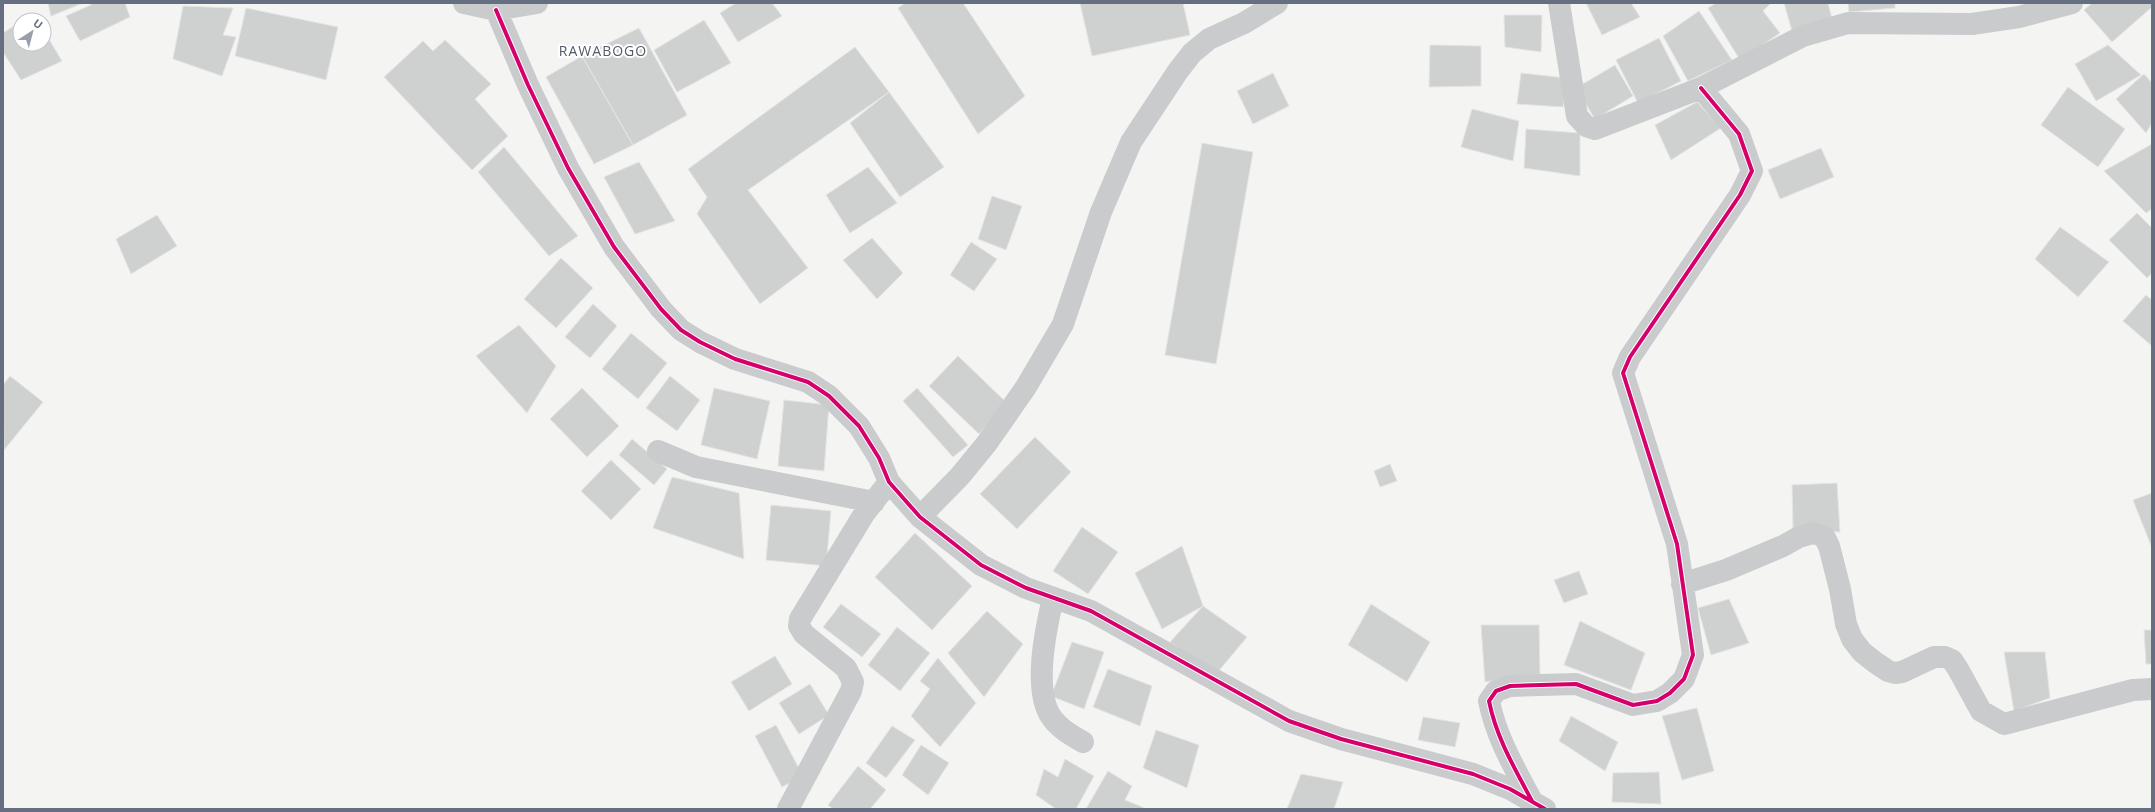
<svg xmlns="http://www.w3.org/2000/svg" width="2155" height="812" viewBox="0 0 2155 812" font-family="'Open Sans',sans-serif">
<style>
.building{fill:#cfd0d0;stroke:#e4e4e3}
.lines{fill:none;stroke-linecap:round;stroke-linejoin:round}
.minor{stroke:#cacbcd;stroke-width:22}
.cycleway-casing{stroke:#fff;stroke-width:6}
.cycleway{stroke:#d6006c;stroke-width:4}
.labels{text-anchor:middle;stroke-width:4;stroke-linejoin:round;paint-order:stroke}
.quarter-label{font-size:14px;letter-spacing:1px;fill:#535a68;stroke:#fff}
</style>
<rect width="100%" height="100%" fill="#f4f5f3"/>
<!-- building -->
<path class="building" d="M48,3H83L51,16Z
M91,3H125L130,17L80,41L66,16L91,5Z
M736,3H772L782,16L738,42L720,13Z
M905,3H963L1025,96L978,134L898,8Z
M1080,3H1183L1190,35L1092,56Z
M1586,3H1631L1640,17L1602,35Z
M1716,3H1771L1763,11L1780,33L1740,60L1708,8Z
M1784,3H1828L1832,19L1792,31Z
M1848,3H1895V8L1849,12Z
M2092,3H2151L2152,7L2112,42L2084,10Z
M183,6L233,8L223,35L236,37L222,76L173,59Z
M246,8L338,27L326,80L235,56Z
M1699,11L1732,60L1688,81L1663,36Z
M33,13L38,20H23Z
M1504,15H1542L1541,52L1505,47Z
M704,20L731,63L677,92L654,50Z
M20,22V44H44V31L62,61L21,80L3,52V33Z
M639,28L687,115L633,145L582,56Z
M1659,38L1681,81L1638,103L1616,60Z
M445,40L491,84L475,99L508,136L472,170L384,77L423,41L433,51Z
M1430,45L1481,46V86L1429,87Z
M2108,45L2141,75L2096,101L2075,64Z
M855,47L889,92L748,190L808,268L760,304L697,214L707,197L688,169Z
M582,56L633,145L594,164L546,77Z
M1615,65L1633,96L1595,119L1576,88Z
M1273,73L1289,106L1253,124L1237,91Z
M1521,73L1566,78L1563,107L1517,104Z
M2144,74L2152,83V123L2146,133L2116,99Z
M2068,87L2125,129L2098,167L2041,125Z
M889,92L944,167L900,197L850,123Z
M1697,102L1721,128L1671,160L1655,125Z
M1472,109L1519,121L1513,161L1461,147Z
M1526,129L1580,133V176L1524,168Z
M1202,143L1253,152L1216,364L1165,355Z
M2152,144V209L2146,213L2104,171Z
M504,147L578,236L549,256L478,172Z
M1821,148L1834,177L1780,199L1768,170Z
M639,162L675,221L635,234L604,177Z
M868,167L897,203L850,233L826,195Z
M992,196L1022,206L1006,250L978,239Z
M2137,213L2152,228V273L2147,278L2109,240Z
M157,215L177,246L131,274L116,239Z
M2060,227L2109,262L2078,297L2035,259Z
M872,238L903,273L877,299L843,260Z
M971,242L997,259L974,291L950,275Z
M561,258L593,288L556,328L524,299Z
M2146,295L2152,300V346L2123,321Z
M593,304L617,326L590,358L565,337Z
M519,325L556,366L527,413L476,356Z
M631,333L667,363L638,399L602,369Z
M958,356L1007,403L979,434L929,386Z
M10,376L43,402L4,450L3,385Z
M670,376L700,400L677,431L646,408Z
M582,388L619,426L587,457L550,419Z
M714,388L770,401L757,459L701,445Z
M917,388L968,445L953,457L903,401Z
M784,400L829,405L824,471L778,466Z
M1035,437L1071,472L1017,529L980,494Z
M632,439L667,469L654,485L619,455Z
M611,460L641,489L611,520L581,491Z
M1390,464L1397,481L1380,487L1374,471Z
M672,477L739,493L744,559L653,528Z
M1837,483L1840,532L1793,530L1792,485Z
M2152,493V548L2133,500Z
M771,505L831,511L826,566L766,560Z
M1082,527L1118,552L1088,594L1053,571Z
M915,533L972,586L932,630L875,577Z
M1182,546L1203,606L1162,629L1135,573Z
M1579,571L1588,594L1564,603L1554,580Z
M1729,599L1749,643L1711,655L1698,608Z
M841,604L881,634L862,657L823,627Z
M1371,604L1430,642L1407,682L1348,645Z
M1203,606L1247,637L1217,673L1170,642Z
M987,611L1023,644L984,697L948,653Z
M1580,621L1645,653L1631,690L1564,665Z
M1481,625H1539L1540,674L1485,682Z
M897,627L930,653L900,691L868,665Z
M2144,630H2152V664H2146Z
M1072,642L1104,652L1084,709L1051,696Z
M2004,652H2045L2050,698L2014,711Z
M775,656L792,684L749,711L731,682Z
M938,658L976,703L940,747L911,716L930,689L920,681Z
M1108,669L1152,686L1140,726L1093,707Z
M810,684L829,715L799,734L779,703Z
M1697,708L1714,771L1682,780L1662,716Z
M1571,716L1618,742L1605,771L1559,741Z
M1423,717L1460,723L1455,747L1418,740Z
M776,725L803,776L782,787L755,736Z
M892,726L915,740L886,778L866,763Z
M1156,730L1199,745L1187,788L1143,768Z
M921,745L949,763L928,795L902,775Z
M1065,759L1094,776L1076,809H1056L1036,795L1044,769L1058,777Z
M858,766L886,790L870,809H833L828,805Z
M1108,771L1132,786L1125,800L1147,809H1086Z
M1659,772L1661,804L1612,802L1613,773Z
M1301,774L1343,782L1334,809H1287Z"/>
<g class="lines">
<!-- minor -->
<path class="minor" d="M464,3L496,10L537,3
M1559,3L1577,116L1586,126L1595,129L1701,88L1803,36L1848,23L1972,24L2019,17L2072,3
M496,10L528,85L568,168L614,247L661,309L681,330L700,342L735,359L808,382L829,396L859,426L879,458L889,482L920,517L981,565L1026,588L1091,611L1289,721L1341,739L1473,774L1510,789L1545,809
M658,451L696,467L874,502
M920,517L960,476L987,443L1026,387L1063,324L1101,212L1131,142L1178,71L1192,53L1209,39L1244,23L1277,3
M1682,584L1726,570L1783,546L1799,537L1813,533L1820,535L1825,538L1829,546L1840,589L1846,624L1852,639L1862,652L1876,663L1888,671L1895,673L1902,672L1934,657H1945L1952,660L1958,669L1981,711L2004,724L2133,690L2152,689
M1053,598C1046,628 1032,691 1052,718C1060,729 1071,735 1083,742
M1532,801C1515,769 1496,737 1489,701L1496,691L1510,686L1576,684L1633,705L1657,701L1670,693L1684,679L1693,655L1677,544L1623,373L1630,357L1740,195L1752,171L1739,134L1701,88
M788,809L851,691L853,682L846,668L804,634L799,626L800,619L864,514L889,482"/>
<!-- cycleway casing -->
<g class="cycleway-casing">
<path id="cycleway" d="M496,10L528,85L568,168L614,247L661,309L681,330L700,342L735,359L808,382L829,396L859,426L879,458L889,482L920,517L981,565L1026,588L1091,611L1289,721L1341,739L1473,774L1510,789L1545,809
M1532,801C1515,769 1496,737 1489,701L1496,691L1510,686L1576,684L1633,705L1657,701L1670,693L1684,679L1693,655L1677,544L1623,373L1630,357L1740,195L1752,171L1739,134L1701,88"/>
</g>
<!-- cycleway -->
<use href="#cycleway" class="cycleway"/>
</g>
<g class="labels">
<!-- quarter labels -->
<g class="quarter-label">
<text x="603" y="56">RAWABOGO</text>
</g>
</g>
<!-- border -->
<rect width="2155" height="812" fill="none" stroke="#666f82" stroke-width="8"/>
<!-- north arrow -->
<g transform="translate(32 32) rotate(36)"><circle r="19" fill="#ffffff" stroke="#c2c5cd"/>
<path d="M0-3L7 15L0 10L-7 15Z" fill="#989eaa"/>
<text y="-6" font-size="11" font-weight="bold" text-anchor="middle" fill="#666f82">U</text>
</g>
</svg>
